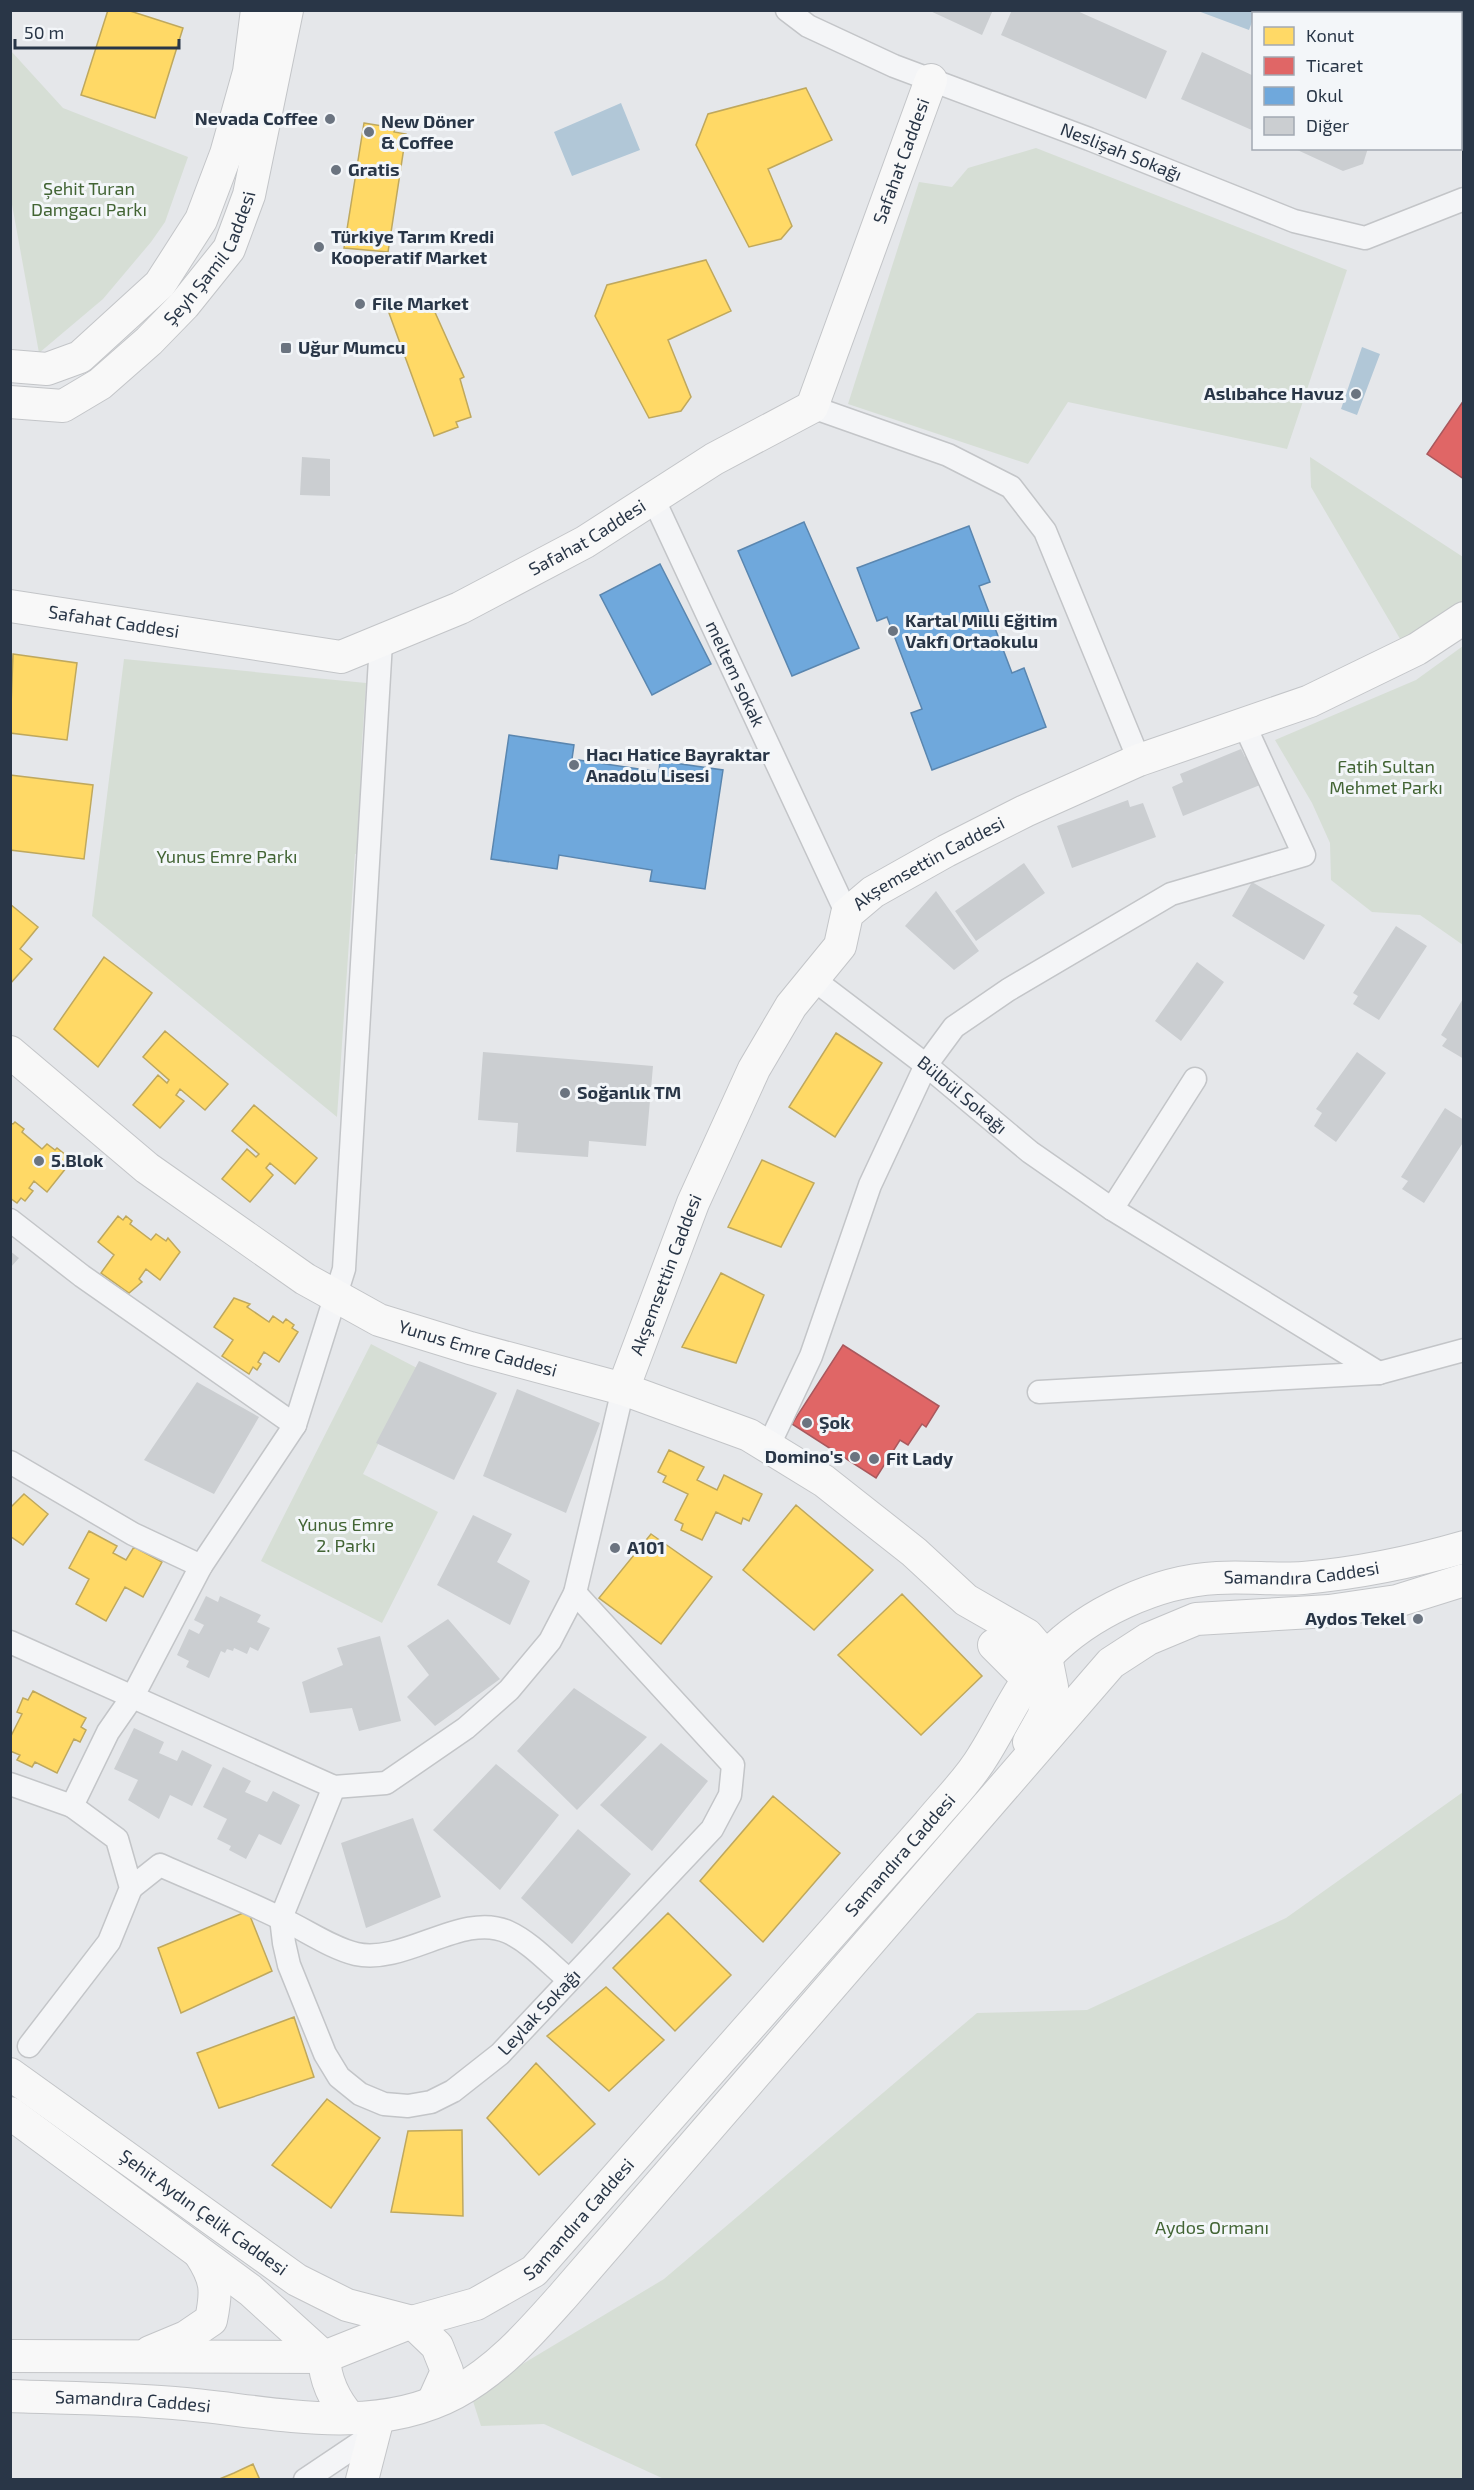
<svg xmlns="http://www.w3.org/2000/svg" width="1474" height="2490" viewBox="0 0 1474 2490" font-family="'Exo 2',sans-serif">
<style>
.green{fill:#d6ded5}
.water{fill:#b1c7d7}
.homes{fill:#ffd966;stroke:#bfa85d;stroke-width:1.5}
.shops{fill:#e06666;stroke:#a9585d;stroke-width:1.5}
.schools{fill:#6fa8dc;stroke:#5a86af;stroke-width:1.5}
.building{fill:#cbced1}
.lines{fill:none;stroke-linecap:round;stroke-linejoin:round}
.street-casing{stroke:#c3c5c8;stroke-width:25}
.secondary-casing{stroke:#c3c5c8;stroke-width:34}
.street{stroke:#f4f5f7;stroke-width:22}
.secondary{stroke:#f8f8f8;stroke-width:32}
.poi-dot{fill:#6b7480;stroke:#f3f6f9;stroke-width:2}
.labels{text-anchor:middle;stroke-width:6;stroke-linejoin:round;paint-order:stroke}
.poi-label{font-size:18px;font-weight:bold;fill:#293647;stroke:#f3f6f9;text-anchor:start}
.street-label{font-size:18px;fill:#293647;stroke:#f3f6f9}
.park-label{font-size:18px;fill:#426434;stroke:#f3f6f9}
</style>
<rect width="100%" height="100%" fill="#e5e7ea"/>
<!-- green -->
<path class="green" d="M11,51L63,108L188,157L165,222L151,242L103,299L39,353L11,199Z
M1036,148L1347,270L1287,449L1068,402L1028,464L848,404L919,182L952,187L968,168Z
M1310,457L1463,557V600L1406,649L1311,487Z
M1463,646V945L1420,915L1372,912L1331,880L1330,843L1312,803L1275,740L1416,680Z
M124,659L366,683L361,757L360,854H355L337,1117L92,916Z
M371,1344L417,1368L363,1474L438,1512L382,1623L261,1561Z
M1463,1792V2479H664L544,2424L481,2426L471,2395L664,2279L977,2013L1087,2010L1286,1918Z"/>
<!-- water -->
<path class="water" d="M1198,11H1256L1249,30Z
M621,103L640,150L572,176L554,132Z
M1362,347L1380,354L1357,415L1341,409Z"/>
<!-- homes -->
<path class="homes" d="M108,10H127L183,28L155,118L81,95Z
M806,88L832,140L768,169L792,226L781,239L749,247L696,145L708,114Z
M364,123L395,128L394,132L406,134L388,252L344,248Z
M706,260L731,311L668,340L691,397L681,411L649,418L595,316L607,285Z
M429,299L464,377L460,379L471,417L456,422L458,427L434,436L389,313Z
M13,654L77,663L67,740L10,733Z
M10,775L93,785L84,859L10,850Z
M10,904L38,927L20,949L32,959L10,984Z
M104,957L152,993L98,1067L54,1029Z
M165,1031L228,1084L205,1110L180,1089L176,1095L184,1101L160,1128L133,1105L158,1075L167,1083L169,1080L143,1057Z
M836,1033L882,1063L835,1137L789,1107Z
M254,1105L317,1158L295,1184L270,1163L266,1168L273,1175L250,1202L222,1179L247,1149L256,1157L259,1154L232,1131Z
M15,1122L24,1129L22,1132L42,1149L47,1144L55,1150L57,1148L67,1156L65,1159L70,1163L47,1192L34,1181L29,1188L33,1191L25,1201L21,1198L17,1203L10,1198V1123L13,1124Z
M762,1160L814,1183L781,1247L728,1227Z
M118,1216L123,1220L126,1216L132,1221L130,1224L151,1240L156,1234L166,1241L168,1238L180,1252L160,1280L146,1269L139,1279L142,1282L129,1293L101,1273L114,1255L98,1242Z
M721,1273L764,1295L736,1363L682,1347Z
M234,1298L250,1304L247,1307L269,1322L273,1316L283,1323L286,1319L294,1325L292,1328L298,1332L279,1362L264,1352L258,1362L261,1364L257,1370L253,1367L249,1374L222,1356L233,1340L214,1327Z
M669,1450L704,1467L697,1480L717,1490L724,1475L762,1494L749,1521L743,1518L741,1524L716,1512L702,1540L681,1530L683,1524L675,1520L688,1494L663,1482L666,1476L658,1472Z
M24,1494L48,1514L23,1545L10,1536V1508Z
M796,1505L873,1570L814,1630L743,1570Z
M89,1531L117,1546L113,1553L126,1560L134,1547L162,1562L143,1597L125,1587L106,1621L76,1604L89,1579L69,1568Z
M651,1534L712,1577L661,1644L599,1598Z
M902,1594L982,1676L921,1735L838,1655Z
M33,1691L86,1718L81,1727L86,1730L80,1742L74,1739L57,1773L35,1762L32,1767L17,1760L20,1755L10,1751V1738L22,1714L17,1712L23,1698L28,1700Z
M773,1796L840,1853L763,1942L700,1881Z
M248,1911L272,1971L181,2013L158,1948Z
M668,1913L731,1975L675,2031L613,1968Z
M606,1987L664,2040L609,2091L547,2036Z
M294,2017L314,2077L219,2108L197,2053Z
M536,2063L595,2124L539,2175L487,2118Z
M327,2099L380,2138L331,2208L272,2165Z
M462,2130L463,2216L391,2212L408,2131Z
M253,2464L260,2480H217L234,2473Z"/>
<!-- shops -->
<path class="shops" d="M1464,400V479L1427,454Z
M843,1345L939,1406L926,1427L922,1424L908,1445L900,1440L876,1478L792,1424Z"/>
<!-- schools -->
<path class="schools" d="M804,522L859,648L792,676L738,551Z
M969,526L990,582L979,586L1012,673L1024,668L1046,727L932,770L911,713L922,709L887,617L877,621L857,568Z
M660,564L711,664L652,695L600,595Z
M509,735L574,745L572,759L659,772L660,761L723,770L705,889L650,881L652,870L559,855L557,869L491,859Z"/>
<!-- building -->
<path class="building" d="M928,10H993L982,35Z
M1012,10H1075L1167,51L1146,99L1001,35Z
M1278,10H1413L1419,14H1285Z
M1460,44L1464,45V72L1460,79Z
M1202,52L1254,76V131L1181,99Z
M1293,148H1368L1363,164L1343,171Z
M302,457L330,459V496L300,495Z
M1241,749L1245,757L1253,754L1265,783L1183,816L1172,787L1183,782L1180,774Z
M1128,800L1130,807L1143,803L1156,837L1072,868L1057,826Z
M1024,863L1045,893L976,941L955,911Z
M1252,882L1325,925L1304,960L1232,916Z
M936,891L979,951L954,970L905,926Z
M1396,926L1427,946L1379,1020L1353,1004L1358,996L1353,993Z
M1197,962L1224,982L1181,1041L1155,1021Z
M1464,997V1059L1442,1046L1447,1039L1441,1035Z
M483,1052L653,1066L646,1146L589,1141L588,1157L516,1152L518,1123L478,1120Z
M1357,1052L1386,1073L1336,1142L1314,1126L1322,1113L1316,1109Z
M1445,1108L1464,1120V1141L1424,1203L1402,1189L1408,1181L1401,1177Z
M10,1251L19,1258L10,1268Z
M419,1361L497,1393L454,1480L376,1443Z
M197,1382L259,1417L214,1494L144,1460Z
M517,1389L600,1423L566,1513L483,1476Z
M473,1515L512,1534L497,1562L530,1581L510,1625L437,1585Z
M206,1596L218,1602L220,1596L261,1615L257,1622L270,1628L258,1651L250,1647L247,1654L234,1648L233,1651L227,1649L225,1653L221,1651L209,1678L186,1667L189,1661L177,1655L189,1629L199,1634L204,1625L194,1620Z
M448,1619L500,1679L435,1726L407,1697L429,1675L407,1646Z
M380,1636L401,1721L359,1731L352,1708L310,1713L302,1682L343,1665L337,1648Z
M574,1688L647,1737L577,1810L517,1751Z
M134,1728L164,1742L159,1753L177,1761L182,1750L212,1765L192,1806L170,1795L159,1819L128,1800L138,1780L114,1769Z
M661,1743L708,1781L652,1851L600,1805Z
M496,1764L559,1815L500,1890L433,1830Z
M223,1767L251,1781L245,1792L267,1802L273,1791L300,1805L281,1845L259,1834L246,1859L229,1850L231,1846L217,1839L227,1819L203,1807Z
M413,1818L441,1897L366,1928L341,1843Z
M578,1829L631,1874L572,1944L521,1898Z"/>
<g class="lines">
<!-- street casing -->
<g class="street-casing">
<g id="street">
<path id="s1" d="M787,10L808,26L894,66L1089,139L1294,221L1365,238L1464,199"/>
<path d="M812,407L948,455L1011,487L1045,531L1139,760"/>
<path id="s2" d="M653,498L847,914"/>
<path id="s3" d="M813,979L926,1065L1030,1152L1112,1209L1379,1373"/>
<path d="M1112,1209L1195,1079"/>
<path d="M10,1220L82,1276L295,1425"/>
<path d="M1039,1392L1379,1373L1464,1350"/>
<path d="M768,1447L811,1356L870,1185L926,1065L954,1027L1008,990L1171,894L1304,855L1244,724"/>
<path d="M10,1462L133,1534L201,1566"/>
<path d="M10,1642L334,1787L386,1783L466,1728L509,1690L550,1641L575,1593L623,1389"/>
<path d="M10,1784L72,1806L117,1839L131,1888L109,1942L29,2046"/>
<path id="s4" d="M334,1787L281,1918L284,1943L289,1965L325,2054L339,2077L360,2094L384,2104L408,2106L431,2102L453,2091L500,2054L712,1829L730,1795L733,1765L575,1593"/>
<path d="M72,1806L108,1732L133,1696L201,1566L295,1425L344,1269L381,642"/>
<path d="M131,1888L160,1865C200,1883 242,1899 282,1919C306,1930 331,1948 356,1954C405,1965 463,1911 508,1932C530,1942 550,1964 569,1980"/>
<path d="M305,2480L375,2433"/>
</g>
</g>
<!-- secondary casing -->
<g class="secondary-casing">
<g id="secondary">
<path d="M10,366L47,369L80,357L160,284L201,220L226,154L249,72L257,10"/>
<path id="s5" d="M10,402L63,406L100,384L149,341L184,305L229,249L249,195L287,10"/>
<path id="s6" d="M10,606L341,657L460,608L585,542L714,459L812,407L931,80"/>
<path id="s7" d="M10,1052L147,1168L305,1279L379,1320L470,1348L623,1389L749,1435L824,1481L914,1552L966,1600L1027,1635L1046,1657L1052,1687L1043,1717L1029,1742"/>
<path id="s8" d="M623,1389L693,1203L754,1069L791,1006L840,946L847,914L873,892L946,851L1025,811L1139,760L1310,701L1417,649L1464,618"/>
<path d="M994,1645L1021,1672L1050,1687"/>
<path id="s9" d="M10,2074L297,2280L347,2305L412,2322"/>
<path d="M10,2113L250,2290L324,2357C325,2380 335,2401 350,2418"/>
<path d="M412,2322L437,2346L447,2371L433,2402"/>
<path d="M150,2352L186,2337L211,2320C217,2291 217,2280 200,2254"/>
<path id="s10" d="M10,2356L324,2357L412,2322L476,2304L534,2271L929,1823C947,1801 969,1780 983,1756C1004,1723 1020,1684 1047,1656C1088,1613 1157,1581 1217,1578C1246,1576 1275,1580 1303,1578C1360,1573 1409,1563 1464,1547"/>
<path id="s11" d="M10,2396C65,2398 120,2398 174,2403C266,2410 369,2439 455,2393C499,2369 530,2333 563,2296L1111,1663L1148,1639L1196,1619L1329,1611L1397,1601L1464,1580"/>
<path d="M362,2480L378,2418"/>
</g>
</g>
<!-- street -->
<use href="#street" class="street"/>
<!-- secondary -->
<use href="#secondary" class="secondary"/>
</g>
<!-- markers -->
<g class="poi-dot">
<circle cx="330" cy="119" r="6"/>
<circle cx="369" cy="132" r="6"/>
<circle cx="336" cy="170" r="6"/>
<circle cx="319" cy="247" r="6"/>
<circle cx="360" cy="304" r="6"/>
<rect x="280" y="342" width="12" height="12" rx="3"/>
<circle cx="1356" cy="394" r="6"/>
<circle cx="893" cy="631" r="6"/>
<circle cx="574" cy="765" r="6"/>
<circle cx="565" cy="1093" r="6"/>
<circle cx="39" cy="1161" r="6"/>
<circle cx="807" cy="1423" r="6"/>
<circle cx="855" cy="1457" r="6"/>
<circle cx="874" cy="1459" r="6"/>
<circle cx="615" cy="1548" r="6"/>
<circle cx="1418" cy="1619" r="6"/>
</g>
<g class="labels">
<!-- poi labels -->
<g class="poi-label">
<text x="318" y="125" text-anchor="end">Nevada Coffee</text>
<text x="381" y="128">New Döner<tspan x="381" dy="21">&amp; Coffee</tspan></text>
<text x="348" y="176">Gratis</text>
<text x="331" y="243">Türkiye Tarım Kredi<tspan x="331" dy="21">Kooperatif Market</tspan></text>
<text x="372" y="310">File Market</text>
<text x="298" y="354">Uğur Mumcu</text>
<text x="1344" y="400" text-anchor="end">Aslıbahce Havuz</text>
<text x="905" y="627">Kartal Milli Eğitim<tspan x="905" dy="21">Vakfı Ortaokulu</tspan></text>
<text x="586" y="761">Hacı Hatice Bayraktar<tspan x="586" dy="21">Anadolu Lisesi</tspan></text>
<text x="577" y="1099">Soğanlık TM</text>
<text x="51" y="1167">5.Blok</text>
<text x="819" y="1429">Şok</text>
<text x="843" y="1463" text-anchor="end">Domino's</text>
<text x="886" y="1465">Fit Lady</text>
<text x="627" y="1554">A101</text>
<text x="1406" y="1625" text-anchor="end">Aydos Tekel</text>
</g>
<!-- street labels -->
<g class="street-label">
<text dy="6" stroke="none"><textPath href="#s1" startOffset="364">Neslişah Sokağı</textPath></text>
<text dy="6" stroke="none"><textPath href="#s6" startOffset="1131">Safahat Caddesi</textPath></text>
<text dy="6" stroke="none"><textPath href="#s5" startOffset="266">Şeyh Şamil Caddesi</textPath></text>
<text dy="6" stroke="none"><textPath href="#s6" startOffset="609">Safahat Caddesi</textPath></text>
<text dy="6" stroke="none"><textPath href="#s6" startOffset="105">Safahat Caddesi</textPath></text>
<text dy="6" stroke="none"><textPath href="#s2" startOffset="194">meltem sokak</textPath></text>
<text dy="6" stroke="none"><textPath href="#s8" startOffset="626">Akşemsettin Caddesi</textPath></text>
<text dy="6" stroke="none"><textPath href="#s3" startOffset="189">Bülbül Sokağı</textPath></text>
<text dy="6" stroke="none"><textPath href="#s8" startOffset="122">Akşemsettin Caddesi</textPath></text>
<text dy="6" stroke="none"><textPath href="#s7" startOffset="560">Yunus Emre Caddesi</textPath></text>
<text dy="6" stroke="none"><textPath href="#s10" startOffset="1620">Samandıra Caddesi</textPath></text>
<text dy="6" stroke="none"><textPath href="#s10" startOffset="1096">Samandıra Caddesi</textPath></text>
<text dy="6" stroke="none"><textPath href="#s4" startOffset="554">Leylak Sokağı</textPath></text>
<text dy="6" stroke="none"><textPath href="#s9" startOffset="238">Şehit Aydın Çelik Caddesi</textPath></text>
<text dy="6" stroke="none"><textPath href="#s10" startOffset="610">Samandıra Caddesi</textPath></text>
<text dy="6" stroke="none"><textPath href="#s11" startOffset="123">Samandıra Caddesi</textPath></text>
</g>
<!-- park labels -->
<g class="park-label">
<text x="89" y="195">Şehit Turan<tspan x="89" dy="21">Damgacı Parkı</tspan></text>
<text x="1386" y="773">Fatih Sultan<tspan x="1386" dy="21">Mehmet Parkı</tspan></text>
<text x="227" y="863">Yunus Emre Parkı</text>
<text x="346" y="1531">Yunus Emre<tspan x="346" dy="21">2. Parkı</tspan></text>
<text x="1212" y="2234">Aydos Ormanı</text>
</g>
</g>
<!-- border -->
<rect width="1474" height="2490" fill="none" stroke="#293647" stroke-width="24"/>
<!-- legend -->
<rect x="1252" y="12" width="210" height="138" fill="#f3f6f9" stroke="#a2a9b2" stroke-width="1.5"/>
<rect x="1264" y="27" width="30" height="18" fill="#ffd966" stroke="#a2a9b2" stroke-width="1.5"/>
<text x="1306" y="42" font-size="18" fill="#293647">Konut</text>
<rect x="1264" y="57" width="30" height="18" fill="#e06666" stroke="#a2a9b2" stroke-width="1.5"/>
<text x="1306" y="72" font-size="18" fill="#293647">Ticaret</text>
<rect x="1264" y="87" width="30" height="18" fill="#6fa8dc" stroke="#a2a9b2" stroke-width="1.5"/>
<text x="1306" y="102" font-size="18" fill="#293647">Okul</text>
<rect x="1264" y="117" width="30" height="18" fill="#cbced1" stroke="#a2a9b2" stroke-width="1.5"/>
<text x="1306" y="132" font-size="18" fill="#293647">Diğer</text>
<!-- scale -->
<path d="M15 39v9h164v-9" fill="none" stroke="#293647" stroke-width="3"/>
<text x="24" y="39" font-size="18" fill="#293647" stroke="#f3f6f9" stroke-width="4.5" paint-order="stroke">50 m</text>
</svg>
